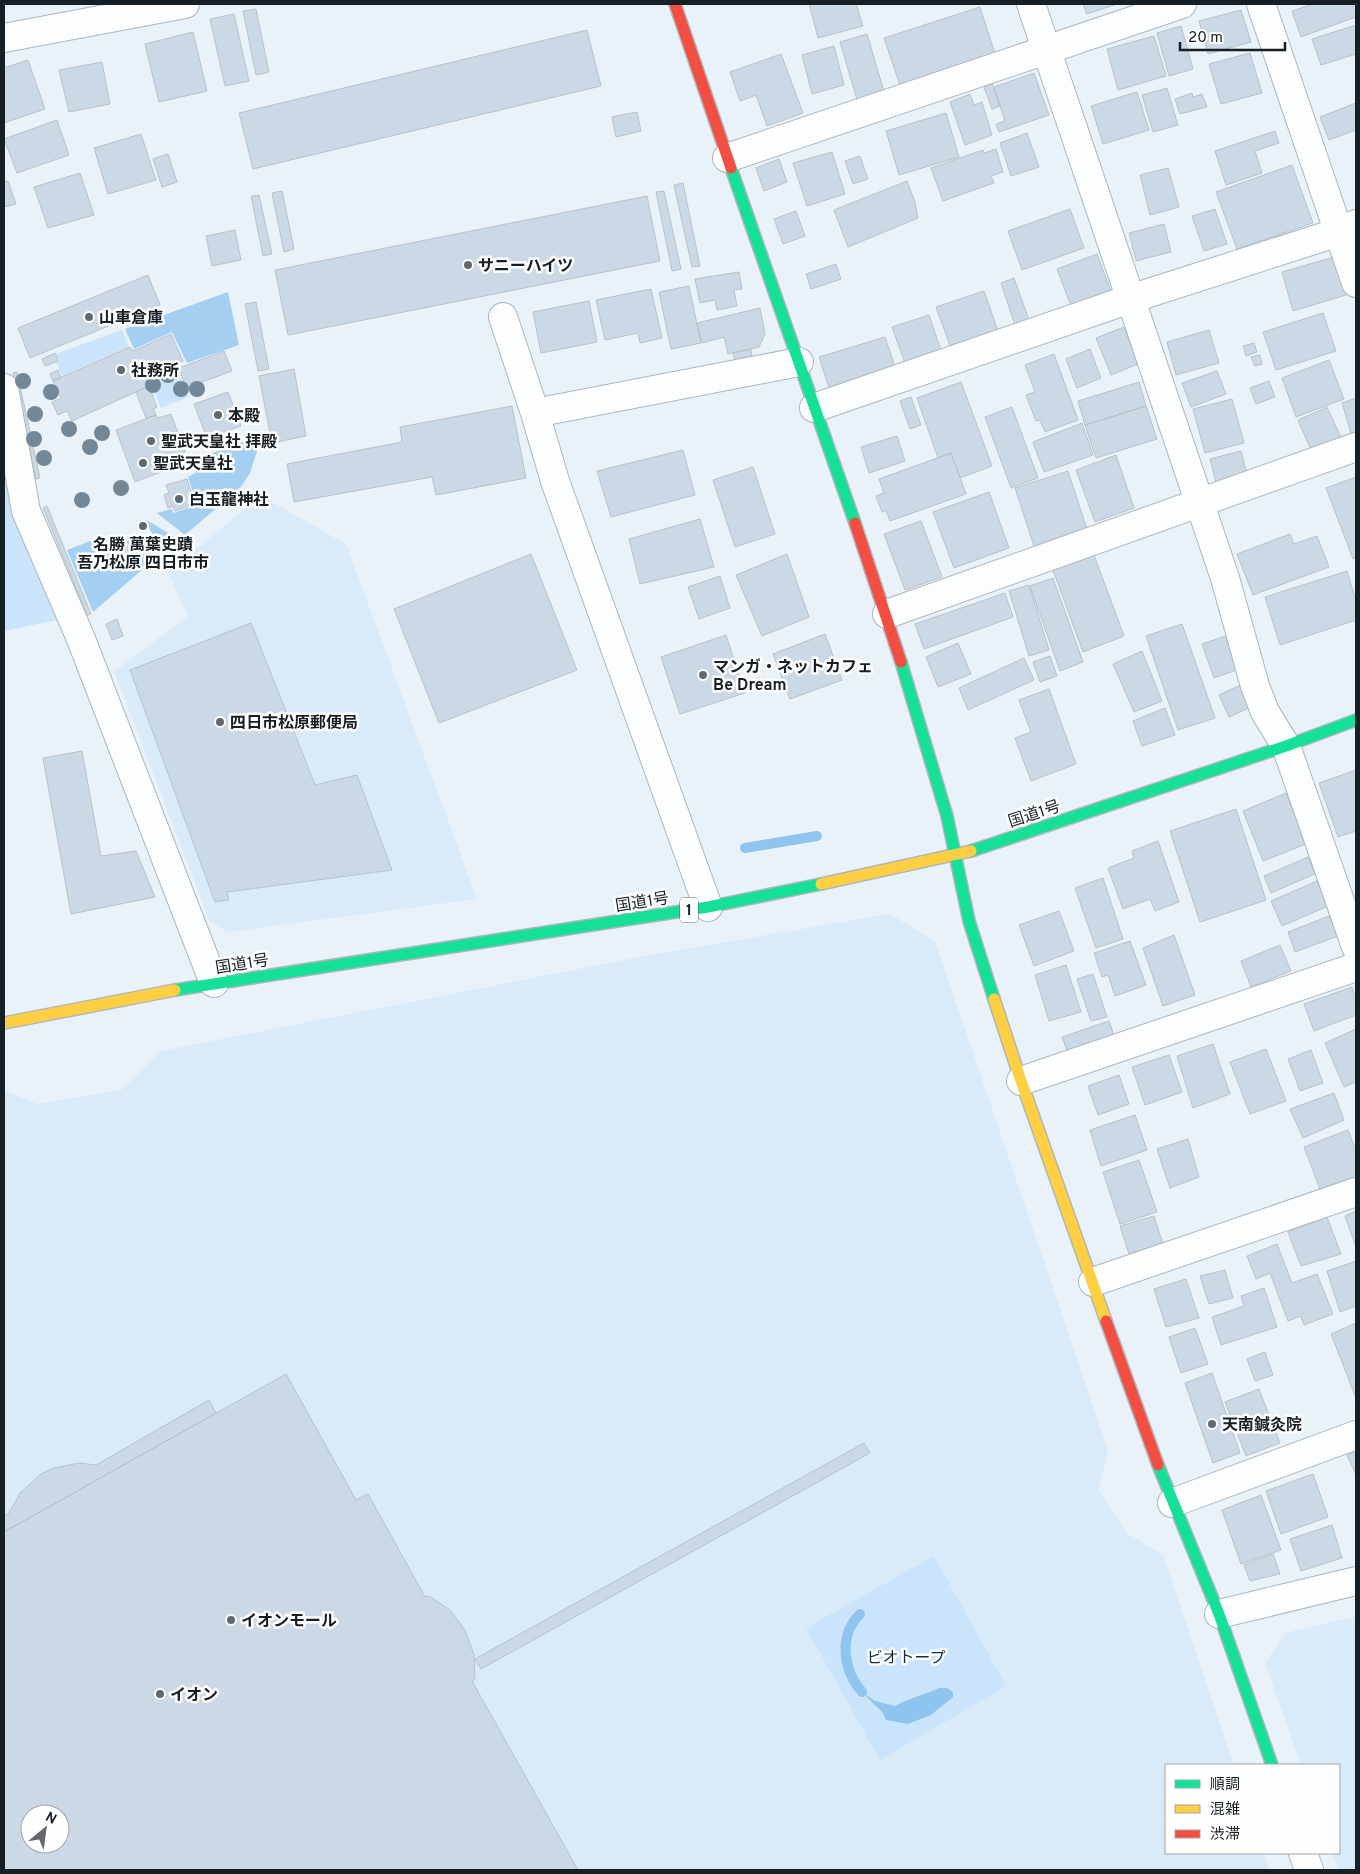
<svg xmlns="http://www.w3.org/2000/svg" width="1360" height="1874" viewBox="0 0 1360 1874" font-family="Overpass,'Noto Sans JP',sans-serif">
<style>
.built{fill:#d9eaf8;fill-rule:evenodd}
.green{fill:#cae5fb}
.forest{fill:#a4cff1}
.water{fill:#8fc4ee}
.lines{fill:none;stroke-linecap:round;stroke-linejoin:round}
.stream{stroke:#8fc4ee;stroke-width:10}
.building{fill:#cad9e5;stroke:#b9c1c8;fill-rule:evenodd}
.street-casing{stroke:#aeb6bc;stroke-width:30}
.fast-casing{stroke:#aeb6bc;stroke-width:14}
.slow-casing{stroke:#aeb6bc;stroke-width:14}
.jam-casing{stroke:#aeb6bc;stroke-width:14}
.street{stroke:#fcfdfe;stroke-width:28}
.fast{stroke:#16e098;stroke-width:11}
.slow{stroke:#ffcf43;stroke-width:11}
.jam{stroke:#f24e42;stroke-width:11}
.tree{fill:#728797}
.poi-dot{fill:#606870;stroke:#fefefe;stroke-width:2}
.labels{text-anchor:middle;stroke-width:5;stroke-linejoin:round;paint-order:stroke}
.shield{fill:#fefefe;stroke:#5c6167;stroke-width:1}
.shield-label{font-size:15px;font-weight:bold;fill:#161e26}
.poi-label{font-size:16px;font-weight:bold;fill:#161e26;stroke:#fefefe;text-anchor:start}
.street-label{font-size:16px;fill:#161e26;stroke:#fefefe}
.park-label{font-size:16px;fill:#0f2f46;stroke:#fefefe}
</style>
<rect width="100%" height="100%" fill="#eaf2f9"/>
<!-- built -->
<path class="built" d="M261,496L346,544L477,899L228,932L210,922L114,671L188,617L168,572Z
M890,914L935,941L1108,1450L1099,1490L1128,1534L1163,1555L1234,1765H1166V1853H1264L1270,1870H4V1090L37,1104L121,1090L161,1051L655,954ZM30,1814H60V1844H30Z
M1356,1616V1870H1339L1332,1853H1339V1765H1301L1265,1663L1285,1633Z"/>
<!-- green -->
<path class="green" d="M122,330L129,347L62,376L56,362L59,361L55,354Z
M176,367L188,397L161,408L149,379Z
M4,472L15,517L57,620L4,631Z
M934,1556L1006,1686L880,1760L806,1628Z"/>
<!-- forest -->
<path class="forest" d="M228,292L239,345L187,363L172,332L134,349L125,329Z
M263,433L250,473L241,487L185,535L157,513L172,509L173,513L197,505L188,477L197,472L192,461Z
M145,519L178,539L93,612L67,550L98,538L107,566L135,557L133,551L156,542Z"/>
<!-- water -->
<path class="water" d="M939,1688H947L953,1692V1697L931,1715L908,1724L886,1720L883,1713L862,1692L875,1701L895,1706C909,1698 924,1695 939,1688Z"/>
<g class="lines">
<!-- stream -->
<path class="stream" d="M745,848L817,836
M860,1614C838,1636 843,1670 862,1692"/>
</g>
<!-- building -->
<path class="building" d="M809,4H856L863,26L818,38Z
M1083,4H1117L1087,14Z
M1313,4H1356V17L1301,37L1292,11Z
M980,7L996,57L901,88L884,38Z
M256,9L269,72L256,75L243,11Z
M1241,10L1251,42L1208,54L1199,21Z
M234,14L249,81L225,86L210,19Z
M1356,25V54L1321,65L1312,39Z
M1181,26L1193,69L1169,76L1157,33Z
M587,30L601,86L253,169L239,113Z
M193,32L207,91L159,102L145,44Z
M867,34L885,95L858,103L840,42Z
M1154,36L1166,76L1118,90L1107,49Z
M834,46L844,85L812,94L802,55Z
M1250,53L1262,93L1221,104L1209,64Z
M781,54L803,113L767,126L756,95L740,101L730,72Z
M28,60L45,109L4,123V68Z
M102,62L110,104L69,112L59,70Z
M1034,73L1049,115L999,132L996,124L1005,121L994,87Z
M992,84L1000,106L992,109L984,87Z
M1167,88L1178,125L1153,132L1142,95Z
M1137,92L1149,130L1103,144L1091,106Z
M1192,93L1193,97L1202,94L1207,107L1180,114L1175,99Z
M970,94L974,105L982,102L992,135L965,145L950,102Z
M1356,103V130L1329,140L1320,117Z
M637,112L641,131L616,137L612,117Z
M946,113L959,157L899,175L886,131Z
M57,120L69,155L17,173L4,139Z
M1275,131L1279,143L1255,151L1262,173L1226,185L1215,151Z
M1027,133L1039,167L1011,176L1000,143Z
M141,134L156,180L108,194L94,148Z
M996,149L1003,172L991,176L994,183L943,201L931,168L983,150L984,153Z
M832,152L845,194L807,206L793,163Z
M168,154L177,182L162,187L153,159Z
M860,156L868,179L853,184L845,161Z
M779,159L787,182L764,191L756,168Z
M1292,165L1313,223L1237,249L1216,192Z
M1168,168L1179,207L1150,215L1140,175Z
M80,173L94,215L48,228L34,187Z
M8,181L16,204L4,207V182Z
M907,181L915,202L918,218L848,247L834,210Z
M683,183L700,266L692,267L674,185Z
M282,191L294,249L284,252L272,193Z
M664,191L681,269L672,271L656,192Z
M259,195L272,254L263,256L251,196Z
M647,196L660,261L288,335L275,270Z
M1070,209L1084,248L1022,270L1008,231Z
M1215,209L1227,244L1204,251L1192,216Z
M796,211L805,236L783,244L774,219Z
M1164,224L1171,252L1136,261L1129,233Z
M235,230L241,260L212,266L206,236Z
M1097,254L1111,291L1071,306L1057,269Z
M1334,257L1346,295L1293,311L1282,272Z
M836,264L841,279L811,289L806,274Z
M739,272L742,289L734,290L737,306L717,310L715,300L700,303L695,279Z
M148,275L160,305L30,358L18,328Z
M1014,278L1029,320L1015,325L1001,283Z
M689,286L701,343L671,349L659,292Z
M651,289L662,338L640,343L638,333L605,340L596,300Z
M984,291L999,334L952,351L936,307Z
M589,301L597,342L541,353L533,312Z
M256,302L269,369L258,371L245,304Z
M760,308L765,334L759,347L728,354L724,337L702,343L697,323Z
M1323,313L1336,351L1276,370L1263,332Z
M929,315L942,354L906,366L892,327Z
M1124,327L1138,364L1111,375L1096,338Z
M1209,330L1219,363L1176,375L1167,342Z
M171,334L183,361L146,378L149,386L72,421L67,411L58,415L52,402L61,398L53,381L130,347L133,351Z
M885,337L898,376L832,397L819,357Z
M1254,343L1257,352L1246,356L1243,346Z
M751,349L752,357L735,361L733,353Z
M1090,349L1101,378L1077,388L1066,359Z
M224,351L232,371L186,388L179,368Z
M55,353L58,361L45,366L42,359Z
M1054,354L1078,420L1045,432L1040,420L1036,421L1026,395L1035,392L1025,365Z
M1260,355L1262,364L1255,366L1251,357Z
M1329,360L1344,399L1296,417L1282,378Z
M294,369L306,436L272,443L259,376Z
M58,370L61,378L53,381L50,374Z
M1217,371L1226,394L1191,407L1182,383Z
M17,372L40,478L36,479L13,373Z
M1269,381L1275,397L1256,404L1250,388Z
M961,382L992,466L960,478L951,453L938,458L917,398Z
M1139,382L1146,406L1085,425L1078,401Z
M149,386L157,407L153,409L156,415L146,418L136,392Z
M228,392L241,426L207,438L194,404Z
M911,397L921,425L910,429L900,401Z
M1356,398V431L1351,433L1342,403Z
M1232,399L1244,443L1205,453L1193,409Z
M512,406L526,478L436,495L432,477L294,502L287,464L402,442L400,427Z
M1146,406L1157,439L1096,458L1085,425Z
M1012,407L1038,478L1011,488L985,417Z
M1327,407L1343,442L1313,455L1298,420Z
M171,414L185,452L176,455L179,465L135,482L116,430L156,415L158,418Z
M1082,423L1093,455L1044,472L1033,442Z
M897,436L905,461L869,473L861,447Z
M683,450L695,495L611,517L597,471Z
M1241,451L1248,478L1217,486L1210,459Z
M951,453L966,494L890,521L886,510L882,512L876,496L884,493L879,479Z
M1116,455L1134,508L1095,522L1076,470Z
M753,467L775,534L735,547L713,480Z
M1068,471L1087,529L1034,546L1015,488Z
M1356,477V558L1353,559L1326,488Z
M187,479L195,504L175,511L173,506L168,508L164,495L169,493L166,485Z
M989,492L1009,548L954,568L933,512Z
M47,506L91,614L87,615L43,508Z
M700,519L714,567L640,584L629,539Z
M921,521L942,577L905,590L884,534Z
M1290,534L1294,544L1317,536L1329,567L1253,595L1237,554Z
M128,541L132,556L108,563L104,548Z
M531,554L577,670L439,723L394,609Z
M787,554L809,617L762,636L736,575Z
M1094,555L1124,636L1083,652L1053,570Z
M1347,571L1356,601V620L1280,645L1265,597Z
M720,576L730,608L699,619L688,587Z
M1053,578L1083,662L1060,671L1030,586Z
M1029,585L1049,650L1029,656L1009,591Z
M1005,593L1013,617L924,649L915,624Z
M117,619L123,636L112,640L106,624Z
M251,623L315,785L357,775L392,870L227,892L229,900L215,902L130,670Z
M1182,624L1215,718L1178,730L1146,636Z
M825,634L842,680L790,699L773,654Z
M1232,634L1243,668L1214,678L1202,644Z
M726,635L745,693L680,714L661,657Z
M958,643L971,674L938,687L926,657Z
M1142,651L1162,701L1134,712L1113,664Z
M1050,656L1057,676L1040,682L1033,662Z
M1024,658L1034,680L968,710L959,688Z
M1243,684L1253,706L1229,717L1219,695Z
M1049,689L1076,764L1031,781L1015,738L1031,732L1019,700Z
M1165,708L1175,735L1142,746L1133,721Z
M82,751L101,856L136,851L155,897L71,914L43,758Z
M1356,770V831L1338,837L1319,783Z
M1286,793L1306,844L1263,861L1243,811Z
M1236,809L1266,900L1200,922L1170,831Z
M1158,841L1179,902L1155,911L1150,899L1123,909L1108,868L1134,858L1132,851Z
M1308,857L1315,874L1271,893L1264,876Z
M1103,878L1123,939L1096,948L1075,888Z
M1317,881L1328,906L1282,926L1271,901Z
M1059,911L1074,951L1034,966L1019,925Z
M1329,916L1338,936L1295,952L1288,932Z
M1174,935L1195,995L1163,1006L1143,948Z
M1130,941L1146,985L1115,996L1108,975L1102,977L1094,953Z
M1280,945L1291,971L1251,987L1241,961Z
M1066,965L1081,1012L1049,1021L1035,975Z
M1093,974L1107,1017L1091,1021L1077,979Z
M1352,987L1356,999V1015L1314,1031L1304,1004Z
M1109,1021L1117,1044L1070,1059L1062,1037Z
M1356,1029V1082L1344,1087L1325,1043Z
M1213,1044L1230,1094L1193,1108L1177,1056Z
M1266,1049L1286,1101L1250,1114L1230,1062Z
M1311,1050L1323,1083L1300,1091L1288,1059Z
M1169,1055L1182,1092L1145,1105L1132,1067Z
M1119,1075L1129,1104L1098,1115L1088,1086Z
M1334,1093L1344,1120L1303,1138L1290,1109Z
M1135,1115L1147,1150L1101,1166L1090,1130Z
M1348,1130L1356,1151V1183L1323,1197L1304,1147Z
M1188,1139L1199,1177L1170,1188L1157,1149Z
M1139,1160L1157,1212L1120,1224L1103,1172Z
M1356,1211V1247L1345,1216Z
M1154,1216L1163,1244L1129,1254L1120,1226Z
M1327,1217L1341,1254L1301,1266L1288,1232Z
M1277,1244L1292,1283L1317,1274L1333,1314L1304,1325L1301,1316L1288,1321L1270,1273L1256,1279L1247,1256Z
M1356,1261V1306L1340,1312L1327,1271Z
M1225,1270L1233,1298L1209,1304L1200,1276Z
M1186,1279L1199,1318L1166,1327L1154,1289Z
M1264,1288L1277,1327L1221,1345L1212,1317L1244,1306L1241,1296Z
M1356,1323V1398L1331,1334Z
M1195,1328L1208,1364L1181,1373L1169,1337Z
M1265,1352L1273,1375L1255,1381L1247,1359Z
M1212,1373L1240,1453L1213,1463L1185,1383Z
M286,1374L356,1500L368,1494L425,1597L429,1596L450,1610L465,1630L474,1655L475,1679L472,1681L578,1870H4V1532ZM30,1814H60V1844H30Z
M1259,1389L1280,1443L1246,1456L1225,1402Z
M209,1400L216,1413L4,1532V1516L8,1514L21,1492L41,1474L54,1468L79,1463L96,1465Z
M864,1443L870,1453L481,1669L475,1659Z
M1356,1452V1475L1347,1455Z
M1313,1474L1328,1517L1281,1534L1266,1491Z
M1261,1495L1281,1550L1241,1564L1222,1510Z
M1332,1525L1342,1558L1301,1571L1290,1539Z
M1273,1554L1280,1574L1250,1581L1244,1565Z"/>
<g class="lines">
<!-- street casing -->
<g class="street-casing">
<path id="street" d="M1031,4L1225,578L1255,686L1265,712L1286,746L1356,947
M1261,4L1356,283
M4,38L185,4
M727,158L1182,4
M503,317L535,413
M4,388L26,511L81,639L214,983
M814,408L1130,299L1339,232L1356,224
M887,614L1356,447
M708,907L555,481L535,413L799,362
M1021,1081L1356,967
M1093,1282L1356,1192
M1172,1503L1356,1435
M1219,1614L1356,1581
M1303,1853L1309,1870"/>
</g>
<!-- fast casing -->
<g class="fast-casing">
<path id="fast" d="M731,168L855,523
M901,662L947,816L969,921L994,999
M971,851L1286,746L1356,720
M175,990L708,907L821,884
M1158,1465L1219,1614L1272,1765"/>
</g>
<!-- slow casing -->
<g class="slow-casing">
<path id="slow" d="M821,884L971,851
M994,999L1021,1081L1106,1321
M4,1023L175,990"/>
</g>
<!-- jam casing -->
<g class="jam-casing">
<path id="jam" d="M675,4L731,168
M855,523L901,662
M1106,1321L1158,1465"/>
</g>
<!-- street -->
<use href="#street" class="street"/>
<!-- fast -->
<use href="#fast" class="fast"/>
<!-- slow -->
<use href="#slow" class="slow"/>
<!-- jam -->
<use href="#jam" class="jam"/>
</g>
<!-- trees -->
<g class="tree">
<circle cx="168" cy="375" r="8"/>
<circle cx="23" cy="381" r="8"/>
<circle cx="153" cy="385" r="8"/>
<circle cx="181" cy="389" r="8"/>
<circle cx="197" cy="389" r="8"/>
<circle cx="51" cy="392" r="8"/>
<circle cx="35" cy="414" r="8"/>
<circle cx="69" cy="429" r="8"/>
<circle cx="102" cy="433" r="8"/>
<circle cx="34" cy="439" r="8"/>
<circle cx="90" cy="447" r="8"/>
<circle cx="44" cy="458" r="8"/>
<circle cx="121" cy="488" r="8"/>
<circle cx="82" cy="500" r="8"/>
</g>
<!-- markers -->
<g class="poi-dot">
<circle cx="468" cy="265" r="5"/>
<circle cx="89" cy="317" r="5"/>
<circle cx="121" cy="370" r="5"/>
<circle cx="218" cy="415" r="5"/>
<circle cx="151" cy="441" r="5"/>
<circle cx="143" cy="463" r="5"/>
<circle cx="179" cy="499" r="5"/>
<circle cx="143" cy="526" r="5"/>
<circle cx="703" cy="675" r="5"/>
<circle cx="220" cy="722" r="5"/>
<circle cx="1212" cy="1424" r="5"/>
<circle cx="231" cy="1620" r="5"/>
<circle cx="160" cy="1694" r="5"/>
</g>
<g class="labels">
<!-- shield labels -->
<rect class="shield" x="680" y="897.5" width="18" height="25" rx="4"/>
<g class="shield-label">
<text x="689" y="915">1</text>
</g>
<!-- poi labels -->
<g class="poi-label">
<text x="478" y="271">サニーハイツ</text>
<text x="99" y="323">山車倉庫</text>
<text x="131" y="376">社務所</text>
<text x="228" y="421">本殿</text>
<text x="161" y="447">聖武天皇社 拝殿</text>
<text x="153" y="469">聖武天皇社</text>
<text x="189" y="505">白玉龍神社</text>
<text x="143" y="550" text-anchor="middle">名勝 萬葉史蹟<tspan x="143" dy="18">吾乃松原 四日市市</tspan></text>
<text x="713" y="672">マンガ・ネットカフェ<tspan x="713" dy="18">Be Dream</tspan></text>
<text x="230" y="728">四日市松原郵便局</text>
<text x="1222" y="1430">天南鍼灸院</text>
<text x="241" y="1626">イオンモール</text>
<text x="170" y="1700">イオン</text>
</g>
<!-- street labels -->
<g class="street-label">
<text transform="translate(1034 813) rotate(-18)" y="6">国道1号</text>
<text transform="translate(642 901) rotate(-9)" y="6">国道1号</text>
<text transform="translate(242 963) rotate(-9)" y="6">国道1号</text>
</g>
<!-- park labels -->
<g class="park-label">
<text x="906" y="1663">ビオトープ</text>
</g>
</g>
<!-- border -->
<rect width="1360" height="1874" fill="none" stroke="#161e26" stroke-width="10"/>
<!-- legend -->
<rect x="1165" y="1764" width="175" height="90" fill="#fefefe" stroke="#a1a4a8"/>
<rect x="1175" y="1780" width="25" height="8" fill="#16e098" stroke="#a1a4a8"/>
<text x="1210" y="1789" font-size="15" fill="#161e26">順調</text>
<rect x="1175" y="1805" width="25" height="8" fill="#ffcf43" stroke="#a1a4a8"/>
<text x="1210" y="1814" font-size="15" fill="#161e26">混雑</text>
<rect x="1175" y="1830" width="25" height="8" fill="#f24e42" stroke="#a1a4a8"/>
<text x="1210" y="1839" font-size="15" fill="#161e26">渋滞</text>
<!-- north arrow -->
<g transform="translate(45 1829) rotate(29)"><circle r="24" fill="#fefefe" stroke="#a1a4a8"/>
<path d="M0-4L9 19L0 12L-9 19Z" fill="#606870"/>
<text y="-8" font-size="14" font-weight="bold" text-anchor="middle" fill="#161e26">N</text>
</g>
<!-- scale -->
<path d="M1180 42v8h105v-8" fill="none" stroke="#161e26" stroke-width="2.5"/>
<text x="1188" y="42" font-size="15" fill="#161e26" stroke="#fefefe" stroke-width="4" paint-order="stroke">20 m</text>
</svg>
